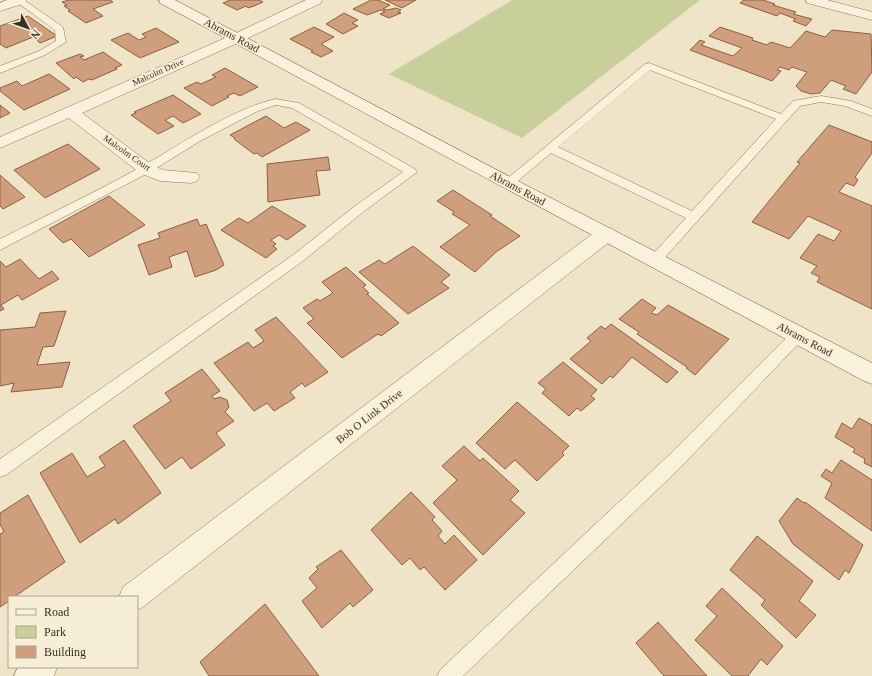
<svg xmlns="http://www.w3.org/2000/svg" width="872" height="676" viewBox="0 0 872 676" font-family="'Times New Roman',serif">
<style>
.green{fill:#c9cf9b}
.building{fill:#cf9f7d;stroke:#8d5f41}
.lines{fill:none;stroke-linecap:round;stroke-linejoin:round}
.service-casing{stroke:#8d765c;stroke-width:1}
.minor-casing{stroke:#8d765c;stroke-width:1}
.secondary-casing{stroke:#6f573f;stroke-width:1}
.service{fill:#faf1dc;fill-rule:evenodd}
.minor{fill:#faf1dc;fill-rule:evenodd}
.secondary{fill:#faf1dc;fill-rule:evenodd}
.labels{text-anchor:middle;stroke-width:3.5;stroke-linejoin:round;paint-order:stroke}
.far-street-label{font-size:9px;fill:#3d2e20;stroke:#f7eed8}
.street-label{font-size:11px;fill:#3d2e20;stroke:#f7eed8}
</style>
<rect width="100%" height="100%" fill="#f0e4c8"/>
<!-- green -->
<path class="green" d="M512,0H700L522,138L389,74Z"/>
<!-- building -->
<path class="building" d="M69,0H110L113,2L93,9L103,16L86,23L68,11L70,10L64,6L67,5L62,2Z
M230,0H259L263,2L254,6L248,8L246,6L237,10L223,3Z
M371,0H378L390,5L383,9L387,10L396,8L401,10L398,12L401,13L389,18L380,14L385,12L381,10L367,15L353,9Z
M385,0H416L402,8Z
M744,0H763L775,4L773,5L796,12L793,14L812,19L806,26L793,21L796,19L780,13L777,16L740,3Z
M344,13L358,20L352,23L358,26L343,34L326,24Z
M28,16L57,36L40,43L33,37L6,48L0,44V26Z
M314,27L334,37L321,44L333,51L321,57L311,52L313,51L290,39Z
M720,27L753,38L752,40L767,45L771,42L790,48L806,31L825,37L832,30L871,34L872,72L856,94L843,89L846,86L831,80L820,93L811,94L801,91L796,86L807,72L792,67L789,70L780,67L777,70L781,71L772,81L690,50L700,40L705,42L701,45L733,56L742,48L709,36Z
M156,28L179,42L140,58L111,40L128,33L139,40L146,37L142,34Z
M103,52L122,65L115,68L117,69L92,80L89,79L83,82L76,77L74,79L56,63L80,54L84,56L80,57L84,60Z
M225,68L258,87L240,96L234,93L227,96L229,97L212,106L184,88L197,82L201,84L216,77L212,75Z
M49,74L70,89L24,110L0,91V88L17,81L22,86Z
M173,95L201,114L183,123L173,116L165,120L174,126L158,134L131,115L136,113L134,112Z
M0,105L10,113L0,118Z
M266,116L284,128L296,122L310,130L262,157L257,153L254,154L234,139L235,138L230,135Z
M829,125L872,142V153L855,177L858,180L854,186L846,183L839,192L872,206V309L817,282L820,277L811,273L817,266L800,258L818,234L834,241L841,231L808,216L789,239L752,222L800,163L797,162Z
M68,144L100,169L45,198L14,170Z
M328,157L330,170L316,171L320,195L268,202L267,164Z
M0,175L25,197L3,209L0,206Z
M453,190L492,215L490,216L520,236L496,252L475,272L440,247L470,225L452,214L454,212L437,201Z
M109,196L145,225L89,257L71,239L63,243L49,229Z
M272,206L306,226L287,240L279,235L271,240L276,244L273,246L277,249L266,258L221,230L239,218L248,223Z
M197,219L200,226L206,224L224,265L216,270L195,277L187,251L169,257L172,267L149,275L138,245L160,238L158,233Z
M413,246L450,275L441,282L449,288L408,314L359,272L379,260L385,264Z
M20,259L39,279L52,271L59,279L22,300L18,295L1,305L4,309L0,311V261L6,267Z
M346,267L366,285L363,287L369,293L367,294L399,323L381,336L378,334L342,358L307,323L314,319L303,308L317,299L320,301L333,293L322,282Z
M642,299L656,308L651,313L657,315L668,305L729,339L695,375L686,368L687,367L637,334L639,332L619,319Z
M66,311L54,346L43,347L37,365L70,362L62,387L11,392L14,383L0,386V330L35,327L40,313Z
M276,317L328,372L305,387L302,383L290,392L295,398L274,411L267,403L254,411L214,363L248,342L253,348L264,341L255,330Z
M611,324L678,372L667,383L632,357L613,378L610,376L602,384L570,359L591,341L587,338L601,326L605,329Z
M563,362L597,390L591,396L595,399L581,411L577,408L569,416L542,393L546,389L538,383Z
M202,369L220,391L212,396L214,399L220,397L227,400L229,407L225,412L234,421L216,433L225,445L191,469L182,457L165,469L133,426L171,401L165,393Z
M517,402L569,446L562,453L564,455L537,481L515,460L505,469L476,443Z
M859,418L872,425V467L864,463L865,459L853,452L855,449L835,437L842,423L852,429Z
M124,440L161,493L118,524L115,519L80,543L40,473L72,453L87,477L105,466L99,457Z
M464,446L480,461L483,458L519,491L510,500L525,513L483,555L433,503L457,480L442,466Z
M841,460L872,480V531L825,498L832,483L821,476L826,469L832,473Z
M411,492L435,517L432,520L442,531L438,536L445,544L454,535L477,560L445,590L424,567L420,570L410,558L402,565L371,530Z
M28,495L65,562L14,597H9V601L0,607V534L4,532L0,524V513Z
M797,498L804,503L805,502L863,545L849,573L845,570L839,580L793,544L779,521Z
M757,536L813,581L799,601L816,615L796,638L761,605L765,600L730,570Z
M341,550L373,590L353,607L350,603L322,628L302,601L317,588L309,578L318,569L316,567Z
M722,588L783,646L767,665L761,659L748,676H732L695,640L717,616L706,606Z
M265,604L319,676H209L200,662Z
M658,622L707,676H664L636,643Z"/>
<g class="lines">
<!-- service casing -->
<g class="service-casing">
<path id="service" d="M14,0H24L63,27L66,42L45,55L0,73V66L39,51L56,41L55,30Z
M649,63L781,114L793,101L821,96L851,101L872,109V116L845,106L821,102L800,106L660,263L655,265L650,263L648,260L650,257L686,218L551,153L512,186H504L502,183L645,64ZM650,70L776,119L692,211L558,147Z
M275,99L299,103L415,169L417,172L363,212L303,261L6,475L0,477V459L293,255L355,206L403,172L292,108L276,105L258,111L200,141L150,172L0,250V239C47,215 96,192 143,166C183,143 230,110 275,99Z
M798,329L803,331L805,335L803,339L680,468L463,676H437L441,669L668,456L793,331Z"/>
</g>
<!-- minor casing -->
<g class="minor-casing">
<path id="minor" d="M7,0H26L25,3L0,11V3Z
M306,0H322L321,3L242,41L82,113L152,165L163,170L197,173L200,177L197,181L191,183L160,181L140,173L69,118L0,148V137L232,35Z
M806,0H827L872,12V20L807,3Z
M606,227L613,229L616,234L613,239L143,607L137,610V597H119L123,587L599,229Z
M18,667H57L54,676H14Z"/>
</g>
<!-- secondary casing -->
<g class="secondary-casing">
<path id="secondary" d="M159,0H175L514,179L872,363V384L864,381L160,3Z"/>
</g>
<!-- service -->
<use href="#service" class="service"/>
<!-- minor -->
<use href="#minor" class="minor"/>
<!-- secondary -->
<use href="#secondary" class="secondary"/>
</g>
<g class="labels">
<!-- far-street labels -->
<g class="far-street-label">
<text transform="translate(158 72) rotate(-24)" y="3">Malcolm Drive</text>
<text transform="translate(127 153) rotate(35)" y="3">Malcolm Court</text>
</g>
<!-- street labels -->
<g class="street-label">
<text transform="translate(232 35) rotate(28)" y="4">Abrams Road</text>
<text transform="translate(518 188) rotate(28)" y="4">Abrams Road</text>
<text transform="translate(805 339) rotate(28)" y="4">Abrams Road</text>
<text transform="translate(369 416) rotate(-38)" y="4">Bob O Link Drive</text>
</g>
</g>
<!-- legend -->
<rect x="8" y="596" width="130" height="72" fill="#f7eed8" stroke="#ada18e"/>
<rect x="16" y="609" width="20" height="6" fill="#faf1dc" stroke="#ada18e"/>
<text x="44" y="616" font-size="12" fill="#3d2e20">Road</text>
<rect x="16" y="626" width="20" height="12" fill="#c9cf9b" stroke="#ada18e"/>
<text x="44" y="636" font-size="12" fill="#3d2e20">Park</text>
<rect x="16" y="646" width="20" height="12" fill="#cf9f7d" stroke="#ada18e"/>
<text x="44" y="656" font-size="12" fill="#3d2e20">Building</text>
<!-- north arrow -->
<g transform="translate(28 28) rotate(131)" stroke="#f7eed8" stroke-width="3" paint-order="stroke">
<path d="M0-3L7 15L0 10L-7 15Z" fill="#3d2e20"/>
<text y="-6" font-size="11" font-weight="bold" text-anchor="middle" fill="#3d2e20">N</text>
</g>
</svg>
